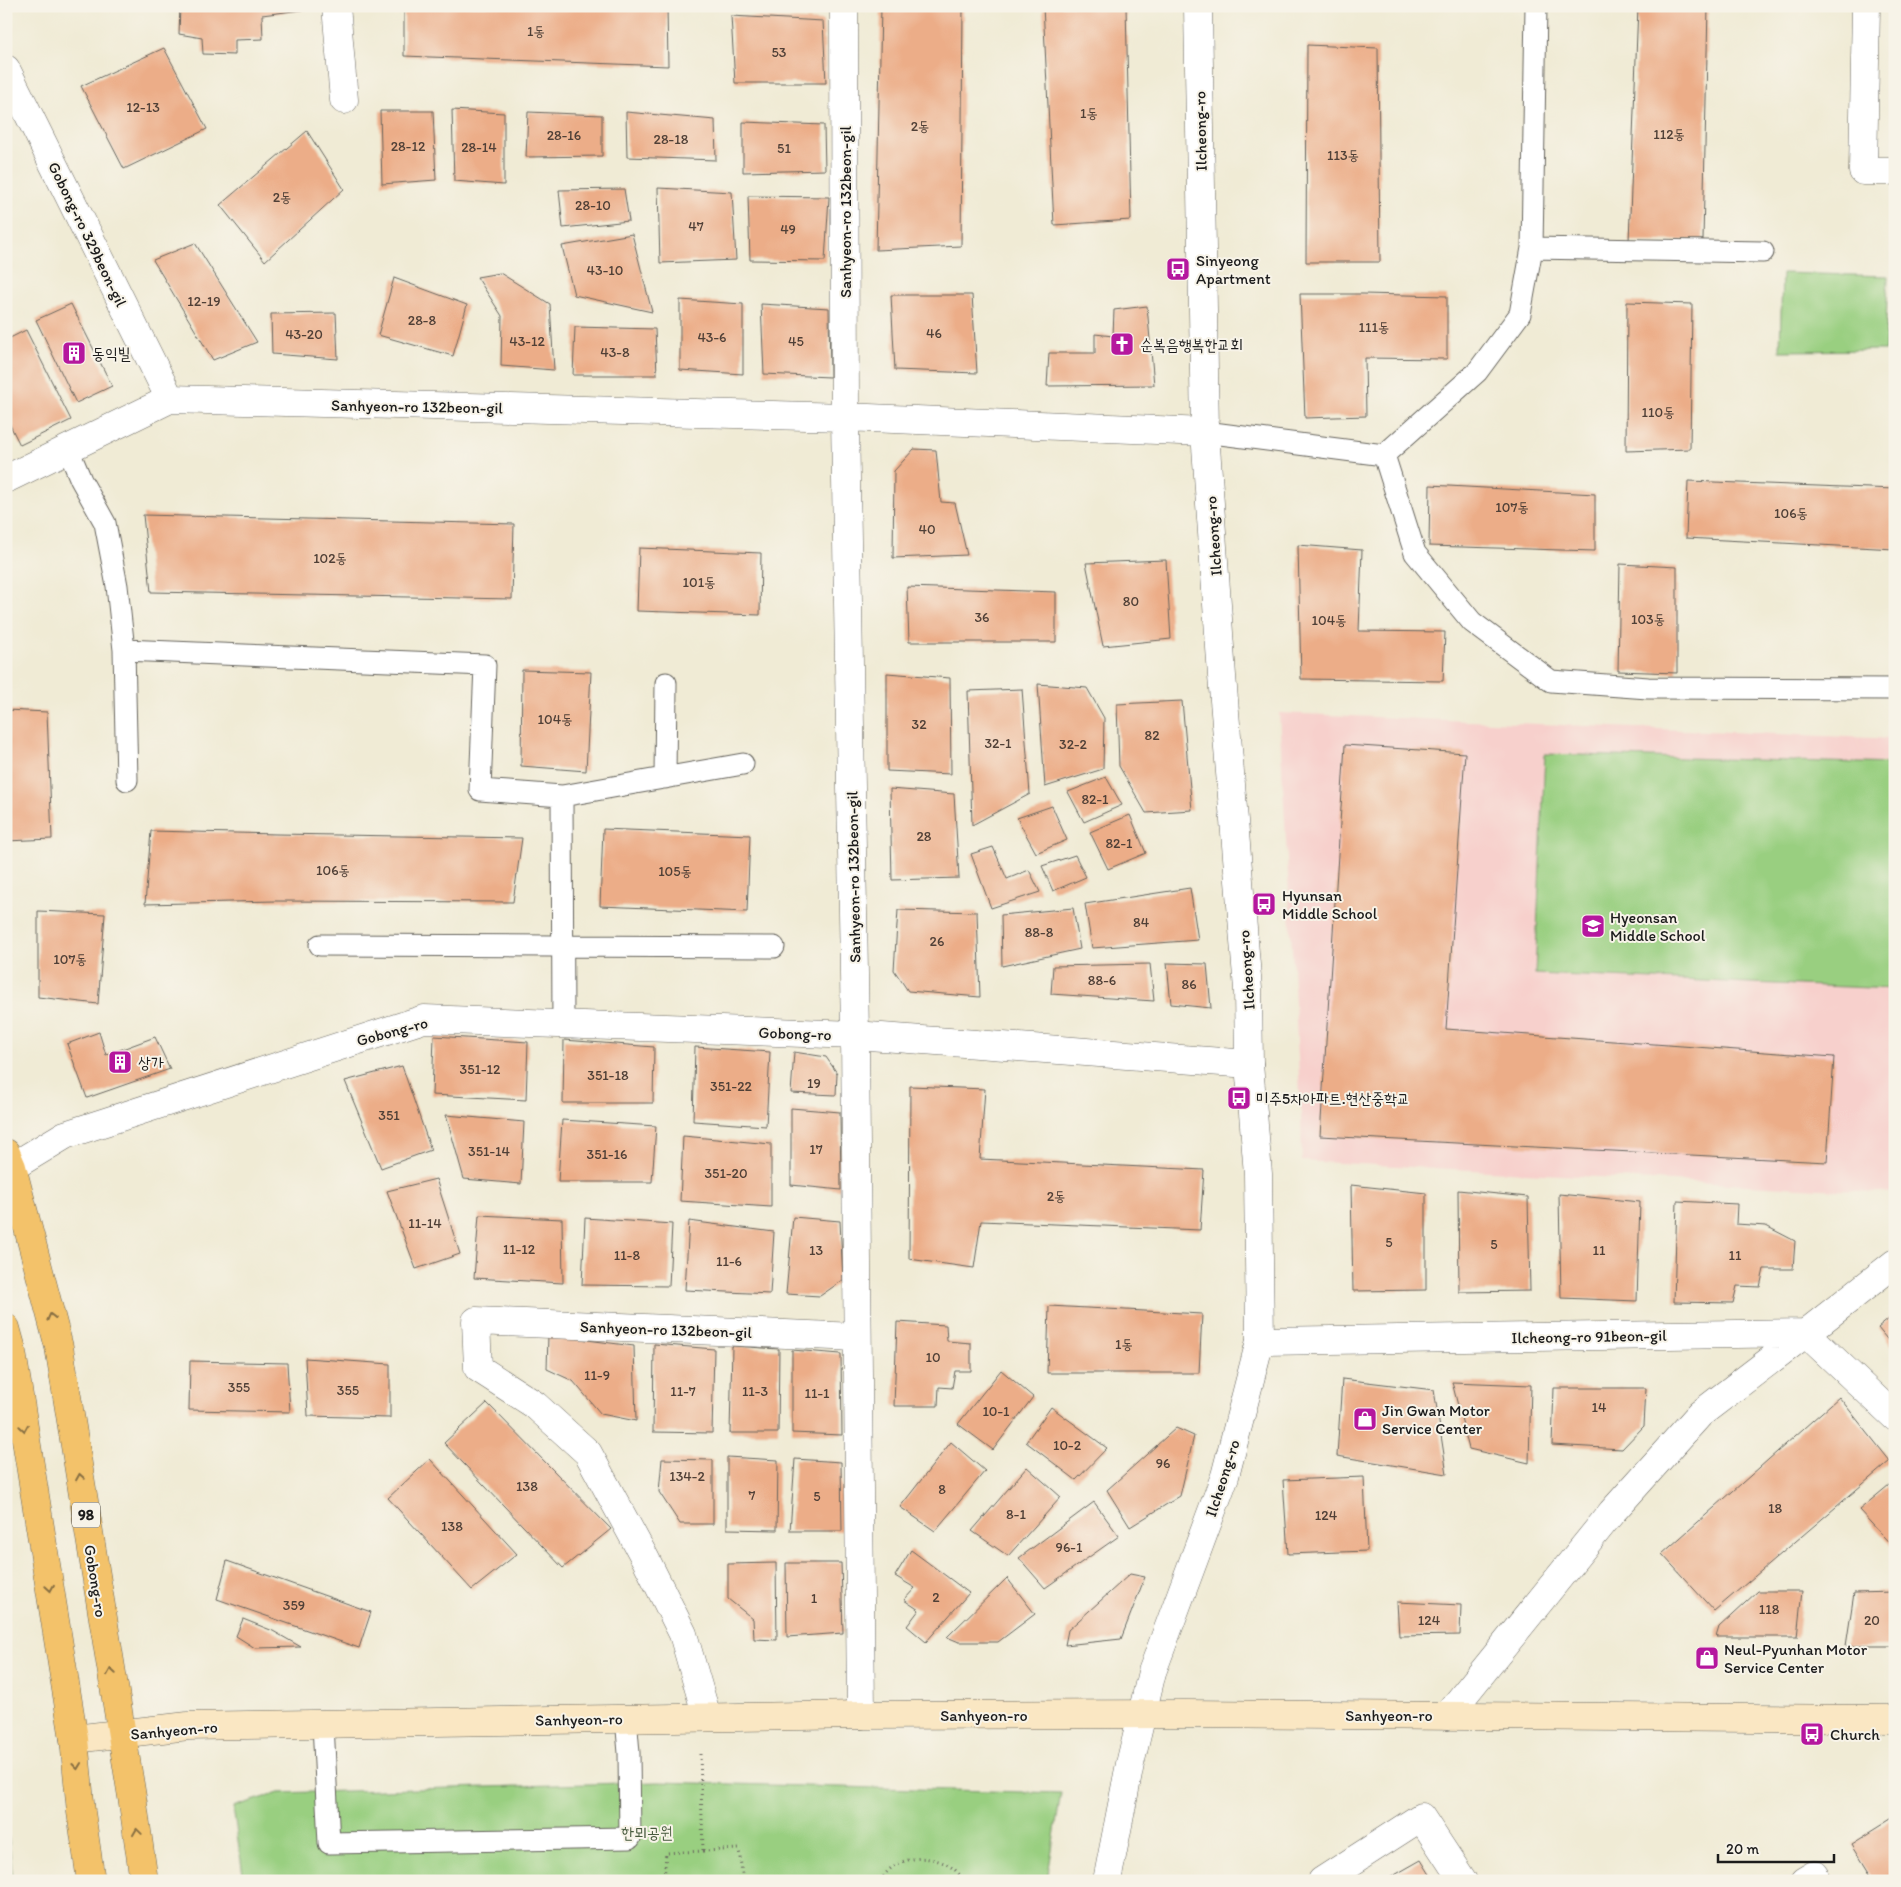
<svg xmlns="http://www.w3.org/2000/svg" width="1901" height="1887" viewBox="0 0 1901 1887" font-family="Itim,'Poor Story',sans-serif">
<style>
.built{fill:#f7d0cc}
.green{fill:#99cf80;stroke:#5a764e}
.building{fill:#ecad88}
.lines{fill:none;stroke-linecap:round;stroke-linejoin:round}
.service-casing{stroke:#66645d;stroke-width:23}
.minor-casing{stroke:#66645d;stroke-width:29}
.tertiary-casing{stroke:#66645d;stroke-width:29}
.secondary-casing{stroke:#66645d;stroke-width:29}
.primary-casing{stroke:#66645d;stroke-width:29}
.path{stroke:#66645d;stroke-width:3;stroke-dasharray:1 4;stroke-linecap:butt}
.service{stroke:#fff;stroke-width:21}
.minor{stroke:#fff;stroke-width:28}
.tertiary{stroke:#fff;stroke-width:28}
.secondary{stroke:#fae7c3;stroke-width:28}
.primary{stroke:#f3c26a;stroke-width:28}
.oneway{stroke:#886f43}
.labels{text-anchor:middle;stroke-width:4;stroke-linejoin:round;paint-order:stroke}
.number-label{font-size:14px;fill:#504037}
.shield{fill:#f7f3e8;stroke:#5e5c59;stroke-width:1}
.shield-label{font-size:15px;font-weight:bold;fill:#1c1c1c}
.street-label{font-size:16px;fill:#1c1c1c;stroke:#f7f3e8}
.poi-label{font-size:16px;fill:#1c1c1c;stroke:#f7f3e8;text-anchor:start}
.park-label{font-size:16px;fill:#485b3f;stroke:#f7f3e8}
</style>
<rect width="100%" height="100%" fill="#f7f3e8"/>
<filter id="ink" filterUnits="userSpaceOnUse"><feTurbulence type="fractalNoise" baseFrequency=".02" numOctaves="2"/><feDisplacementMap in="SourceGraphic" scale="10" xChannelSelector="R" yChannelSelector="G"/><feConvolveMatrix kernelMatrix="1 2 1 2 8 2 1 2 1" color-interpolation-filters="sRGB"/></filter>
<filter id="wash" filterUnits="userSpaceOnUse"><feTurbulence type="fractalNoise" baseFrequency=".0096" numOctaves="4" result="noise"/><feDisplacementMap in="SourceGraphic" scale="20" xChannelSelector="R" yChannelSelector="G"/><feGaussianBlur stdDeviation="1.12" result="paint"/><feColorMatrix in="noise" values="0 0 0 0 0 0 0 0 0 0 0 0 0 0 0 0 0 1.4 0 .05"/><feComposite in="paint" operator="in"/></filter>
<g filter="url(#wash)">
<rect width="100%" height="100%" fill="#f0ebd5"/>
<!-- built -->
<path class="built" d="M1279,713L1895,739V1193L1302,1161L1301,1112Z"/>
<!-- green -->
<path class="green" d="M1782,273L1888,276L1885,350L1780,351Z
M1545,754L1895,764V989L1535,974Z
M658,1782L1061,1793L1047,1881H244L233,1807L278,1793Z
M6,1816L13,1881H6Z"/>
<g id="blocks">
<!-- building -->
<path class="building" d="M180,6H309V9L262,15L263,39L235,40V55L203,54L202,38L179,34Z
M404,6H667L668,66L404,56Z
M881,6H963L961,246L876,250Z
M1043,6H1126L1131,220L1054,225Z
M1638,6H1708L1703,240L1629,241Z
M1891,6H1895V74H1893Z
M731,16L823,21L826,83H735Z
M1307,45L1378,48L1380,262H1306Z
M164,48L207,129L124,169L81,86Z
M452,110L504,113V185L454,181Z
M380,111H433L436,180L382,184Z
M528,112L602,115V156L526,157Z
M626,112L715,120L716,160L627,157Z
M743,122L824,125L825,170L743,172Z
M307,131L344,189L265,261L220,205Z
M658,188L732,192L736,260L660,263Z
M624,189L629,221L563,228L559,190Z
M748,196L829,197L825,261L750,260Z
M632,234L652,312L574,295L562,246Z
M195,243L257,342L213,360L153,260Z
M500,273L550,304L554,370L501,366L502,316L477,277Z
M394,278L467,305L453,356L378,335Z
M1300,294H1363L1447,296V359L1365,358L1366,416L1305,418Z
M891,295H972L977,373L895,370Z
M680,300L743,304V374L680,370Z
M1627,302L1692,304L1690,449L1626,451Z
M71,304L112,386L76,403L36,320Z
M761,304L829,308L830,377L764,374Z
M1147,306L1154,385L1047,386L1049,353H1095V334L1113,336L1114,310Z
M336,313L338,359L272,354L271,314Z
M575,327L655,329L657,375H573Z
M26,330L71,420L20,445L6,417V340Z
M914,449L936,450L941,502L955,503L967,555L893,558L894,471Z
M1688,481L1895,489V549L1686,538Z
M1430,485L1595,494V551L1429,546Z
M143,515L514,524L512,599L151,592Z
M1298,545L1362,550L1359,631L1445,632L1443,681L1301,679Z
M639,548L761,553L760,615L637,611Z
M1166,560L1171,639L1103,646L1086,563Z
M1620,564L1677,567V673L1618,671Z
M907,587L1056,592V642H909Z
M522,670L591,672L586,771L521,766Z
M887,673L950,678L951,774L887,771Z
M1038,684L1087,688L1104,718L1103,769L1045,787Z
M1022,689L1030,794L972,825L968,691Z
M1182,701L1192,810L1146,813L1119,766L1117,704Z
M6,710L47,712L52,839L6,841Z
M1345,745L1465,753L1446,1029L1834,1057L1827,1162L1320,1136Z
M1106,777L1122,805L1084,822L1068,792Z
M890,789L954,794L959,878L892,880Z
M1052,806L1067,840L1036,853L1017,818Z
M1130,815L1146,853L1108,869L1090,832Z
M603,829L750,835L747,912L600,906Z
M151,831L277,834L522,838L513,902L275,901L145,904Z
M993,847L1007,879L1029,870L1040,892L991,908L971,854Z
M1075,855L1086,877L1053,891L1042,866Z
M1190,888L1198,940L1092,948L1085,904Z
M1073,908L1080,949L1002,966L1001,915Z
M898,910L977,912L980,997L908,991L894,970Z
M38,911L105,914L98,1004L38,997Z
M1167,963L1207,964L1211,1008L1171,1004Z
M1150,964L1154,1001L1051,994L1053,966Z
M99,1032L106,1055L155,1037L170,1069L87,1098L67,1044Z
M434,1036L528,1042L526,1100L432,1095Z
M564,1040L654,1047L653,1103H563Z
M695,1047L770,1052L766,1126L693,1121Z
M794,1052L826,1057L837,1073L836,1095L791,1093Z
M402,1066L431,1150L381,1168L345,1081Z
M910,1086L985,1089L980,1159L1204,1170L1200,1230L981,1221L974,1268L909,1259Z
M791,1108L840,1112L841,1190L791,1185Z
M446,1115L524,1122L521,1184L464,1179Z
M562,1120L656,1126L652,1182H558Z
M683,1136L771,1144V1207L680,1201Z
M436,1179L460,1254L416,1269L387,1191Z
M1351,1185L1426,1193V1290L1353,1291Z
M1458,1190L1528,1197L1530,1291L1459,1292Z
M1559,1194L1640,1202L1637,1301L1561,1298Z
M1677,1201L1737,1204L1736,1224L1766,1226L1795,1241L1793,1269H1764L1760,1287L1737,1286L1733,1303L1674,1302Z
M479,1215L562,1219L563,1283L474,1278Z
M793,1217L840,1221L843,1280L820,1296L786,1294Z
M585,1218L672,1224L669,1286L582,1285Z
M689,1221L774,1232L770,1294L685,1290Z
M1049,1306L1202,1314L1199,1373H1047Z
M1895,1314V1349L1878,1328Z
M897,1322L946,1325L947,1341L971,1343V1371H955L952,1388L939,1387L938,1406H894Z
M548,1335L634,1346L636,1421L601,1414L573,1381L547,1369Z
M654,1344L714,1349L712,1433L653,1432Z
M732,1346L779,1349L778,1433H730Z
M792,1350L841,1354L842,1435L792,1433Z
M305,1358L390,1364V1418L308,1416Z
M190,1361L287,1363L290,1412L189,1410Z
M1001,1370L1033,1397L993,1450L958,1424Z
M1342,1379L1434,1390L1447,1474L1337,1456Z
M1452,1382L1531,1385L1529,1463L1469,1449Z
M1554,1388H1646L1644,1426L1622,1449L1552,1445Z
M1839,1397L1890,1461L1714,1611L1662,1554Z
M487,1403L611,1529L563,1568L444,1443Z
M1051,1407L1107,1448L1076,1480L1026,1442Z
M1176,1428L1194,1436L1180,1496L1130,1527L1107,1490Z
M951,1442L985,1471L935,1531L900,1507Z
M727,1457L778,1460L777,1530L727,1529Z
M430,1459L517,1554L472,1590L388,1498Z
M662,1459L713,1460V1524H680L659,1492Z
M795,1459L841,1462L842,1531H790Z
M1027,1467L1061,1497L1008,1556L972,1531Z
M1364,1477L1367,1551L1288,1554L1283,1480Z
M1895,1480V1549L1859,1510Z
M1094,1502L1119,1536L1045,1588L1019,1558Z
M911,1550L969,1593L926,1642L907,1626L919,1610L904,1600L915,1588L895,1576Z
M227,1561L371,1612L359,1648L217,1599Z
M776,1563L777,1640L754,1639L753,1619L728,1599V1564Z
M786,1563H841L843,1633L787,1637Z
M1130,1574L1145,1577L1121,1639L1065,1645L1068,1630Z
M1007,1578L1035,1614L998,1642H959L947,1637Z
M1758,1591H1802L1797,1637H1716L1719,1627Z
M1895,1592V1646H1846L1854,1593Z
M1397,1602L1461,1605L1460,1635L1399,1636Z
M243,1619L273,1631L301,1647L255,1648L236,1636Z
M1895,1817V1881H1875L1852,1844Z
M1421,1860L1434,1881H1384Z"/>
</g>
</g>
<g filter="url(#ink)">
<use href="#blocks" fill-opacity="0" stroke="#66645d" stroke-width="1"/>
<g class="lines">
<!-- service casing -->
<g class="service-casing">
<path id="service" d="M1532,248L1763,252
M1205,432L1384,455L1477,372L1520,314L1532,248L1536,6
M68,449L81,480L105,523L117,586L124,650L127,780
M1384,455L1415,553L1472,622L1551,681L1648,688L1895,689
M124,650L485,665L480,790L562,796L743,764
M665,778L666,683
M562,796L563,1024
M320,945L774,947
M323,1724L329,1843L630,1838L629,1753L626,1718"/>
</g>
<!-- minor casing -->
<g class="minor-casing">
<path id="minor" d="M336,6L344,100
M844,6L845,417L855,1035L861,1715
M1866,6L1863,171H1895
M6,69L170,399
M6,479L170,399L845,417L1205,432
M12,1167L65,1135L424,1019L855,1035L1249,1064
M1260,1341L1806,1333L1895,1263
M1447,1716L1612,1512L1700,1414L1806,1333L1895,1417
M707,1717L683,1634L646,1560L588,1453L535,1405L478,1368L476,1321L857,1337
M1322,1881L1421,1817L1463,1881
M1804,1881L1814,1875L1818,1881"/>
</g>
<!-- tertiary casing -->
<g class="tertiary-casing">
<path id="tertiary" d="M1107,1881L1130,1764L1152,1672L1225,1476L1260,1341L1258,1174L1249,1064L1248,989L1222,676L1205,432L1198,6"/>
</g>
<!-- secondary casing -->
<g class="secondary-casing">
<path id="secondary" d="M74,1739L188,1726L861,1715L1186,1714L1895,1719"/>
</g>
<!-- primary casing -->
<g class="primary-casing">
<path id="primary" d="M6,1153L12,1167L59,1347L133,1803L144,1881
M6,1328L11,1346L74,1739L81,1812L91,1881"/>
</g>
<!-- path -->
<path class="path" d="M700,1754L703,1851
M664,1881L666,1853L739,1849L743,1881
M881,1881C883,1878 885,1874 888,1871C908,1851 950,1855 964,1881"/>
<!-- service -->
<use href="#service" class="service"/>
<!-- minor -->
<use href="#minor" class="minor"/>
<!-- tertiary -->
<use href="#tertiary" class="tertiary"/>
<!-- secondary -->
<use href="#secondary" class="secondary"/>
<!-- primary -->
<use href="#primary" class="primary"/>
</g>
<!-- one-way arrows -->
<defs><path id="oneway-chevron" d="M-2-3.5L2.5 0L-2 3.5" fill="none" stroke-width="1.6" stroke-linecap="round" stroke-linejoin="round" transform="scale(1.25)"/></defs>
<g class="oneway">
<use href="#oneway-chevron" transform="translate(51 1317) rotate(-104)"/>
<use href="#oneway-chevron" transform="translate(24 1428) rotate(81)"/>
<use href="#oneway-chevron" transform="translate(80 1477) rotate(-99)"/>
<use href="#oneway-chevron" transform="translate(50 1588) rotate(81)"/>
<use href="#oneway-chevron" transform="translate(111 1672) rotate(-99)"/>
<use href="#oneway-chevron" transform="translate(77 1766) rotate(84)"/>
<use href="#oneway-chevron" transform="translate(137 1832) rotate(-98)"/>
</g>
</g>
<!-- icons -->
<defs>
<g id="bus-square" transform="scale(1.25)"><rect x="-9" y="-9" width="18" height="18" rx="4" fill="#b5179e" stroke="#f7f3e8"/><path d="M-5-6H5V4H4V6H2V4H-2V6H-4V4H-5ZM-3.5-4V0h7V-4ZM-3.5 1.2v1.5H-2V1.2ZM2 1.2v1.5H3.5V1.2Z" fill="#fff"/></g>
<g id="church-square" transform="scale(1.25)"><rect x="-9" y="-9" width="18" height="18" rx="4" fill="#b5179e" stroke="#f7f3e8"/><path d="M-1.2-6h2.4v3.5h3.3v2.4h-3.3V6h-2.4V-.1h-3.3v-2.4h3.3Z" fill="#fff"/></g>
<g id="building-square" transform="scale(1.25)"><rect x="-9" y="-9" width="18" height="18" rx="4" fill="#b5179e" stroke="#f7f3e8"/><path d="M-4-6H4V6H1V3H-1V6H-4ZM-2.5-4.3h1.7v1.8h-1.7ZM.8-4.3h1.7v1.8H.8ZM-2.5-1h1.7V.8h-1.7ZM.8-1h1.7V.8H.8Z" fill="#fff"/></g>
<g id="school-square" transform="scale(1.25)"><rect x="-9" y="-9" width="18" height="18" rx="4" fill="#b5179e" stroke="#f7f3e8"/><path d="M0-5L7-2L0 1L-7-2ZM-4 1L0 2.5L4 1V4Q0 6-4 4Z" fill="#fff"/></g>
<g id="shop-square" transform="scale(1.25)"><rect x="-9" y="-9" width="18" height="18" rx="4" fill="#b5179e" stroke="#f7f3e8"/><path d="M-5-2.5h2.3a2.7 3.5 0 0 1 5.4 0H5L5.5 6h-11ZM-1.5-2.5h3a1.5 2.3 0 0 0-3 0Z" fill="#fff"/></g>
</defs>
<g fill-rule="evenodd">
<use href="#bus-square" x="1178" y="269"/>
<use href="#church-square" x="1122" y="344"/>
<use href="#building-square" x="74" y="353"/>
<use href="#bus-square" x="1264" y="904"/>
<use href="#school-square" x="1593" y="926"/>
<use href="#building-square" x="120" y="1062"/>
<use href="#bus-square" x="1239" y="1098"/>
<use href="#shop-square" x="1365" y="1419"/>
<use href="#shop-square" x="1707" y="1658"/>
<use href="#bus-square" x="1812" y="1734"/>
</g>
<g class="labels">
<!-- number labels -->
<g class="number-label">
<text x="536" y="36">1동</text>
<text x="779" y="57">53</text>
<text x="143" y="112">12-13</text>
<text x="1089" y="118">1동</text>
<text x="920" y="131">2동</text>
<text x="1669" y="139">112동</text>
<text x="564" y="140">28-16</text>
<text x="671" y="144">28-18</text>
<text x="408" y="151">28-12</text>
<text x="479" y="152">28-14</text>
<text x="784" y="153">51</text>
<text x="1343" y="160">113동</text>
<text x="282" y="202">2동</text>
<text x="593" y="210">28-10</text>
<text x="696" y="231">47</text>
<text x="788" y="234">49</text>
<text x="605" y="275">43-10</text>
<text x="204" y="306">12-19</text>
<text x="422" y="325">28-8</text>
<text x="1374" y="332">111동</text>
<text x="934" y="338">46</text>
<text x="304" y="339">43-20</text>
<text x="712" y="342">43-6</text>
<text x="527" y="346">43-12</text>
<text x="796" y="346">45</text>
<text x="615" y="357">43-8</text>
<text x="1658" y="417">110동</text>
<text x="1512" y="512">107동</text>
<text x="1791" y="518">106동</text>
<text x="927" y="534">40</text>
<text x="330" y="563">102동</text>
<text x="699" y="587">101동</text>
<text x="1131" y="606">80</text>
<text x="982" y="622">36</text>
<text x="1648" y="624">103동</text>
<text x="1329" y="625">104동</text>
<text x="555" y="724">104동</text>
<text x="919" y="729">32</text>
<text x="1152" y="740">82</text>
<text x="998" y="748">32-1</text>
<text x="1073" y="749">32-2</text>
<text x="1095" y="804">82-1</text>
<text x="924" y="841">28</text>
<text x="1119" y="848">82-1</text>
<text x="333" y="875">106동</text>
<text x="675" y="876">105동</text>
<text x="1141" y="927">84</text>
<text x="1039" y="937">88-8</text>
<text x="937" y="946">26</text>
<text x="70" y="964">107동</text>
<text x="1102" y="985">88-6</text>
<text x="1189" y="989">86</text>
<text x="480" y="1074">351-12</text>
<text x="608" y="1080">351-18</text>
<text x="814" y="1088">19</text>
<text x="731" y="1091">351-22</text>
<text x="389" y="1120">351</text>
<text x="816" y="1154">17</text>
<text x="489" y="1156">351-14</text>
<text x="607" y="1159">351-16</text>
<text x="726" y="1178">351-20</text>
<text x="1056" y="1201">2동</text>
<text x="425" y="1228">11-14</text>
<text x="1389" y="1247">5</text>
<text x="1494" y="1249">5</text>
<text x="519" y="1254">11-12</text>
<text x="816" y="1255">13</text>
<text x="1599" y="1255">11</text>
<text x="627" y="1260">11-8</text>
<text x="1735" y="1260">11</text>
<text x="729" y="1266">11-6</text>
<text x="1124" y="1349">1동</text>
<text x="933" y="1362">10</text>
<text x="597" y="1380">11-9</text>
<text x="239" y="1392">355</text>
<text x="348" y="1395">355</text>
<text x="683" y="1396">11-7</text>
<text x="755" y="1396">11-3</text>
<text x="817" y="1398">11-1</text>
<text x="1599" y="1412">14</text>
<text x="996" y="1416">10-1</text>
<text x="1067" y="1450">10-2</text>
<text x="1163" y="1468">96</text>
<text x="687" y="1481">134-2</text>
<text x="527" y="1491">138</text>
<text x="942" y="1494">8</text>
<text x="752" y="1500">7</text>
<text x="817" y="1501">5</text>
<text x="1775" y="1513">18</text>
<text x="1016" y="1519">8-1</text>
<text x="1326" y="1520">124</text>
<text x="452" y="1531">138</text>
<text x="1069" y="1552">96-1</text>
<text x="936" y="1602">2</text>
<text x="814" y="1603">1</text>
<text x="294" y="1610">359</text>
<text x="1769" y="1614">118</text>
<text x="1429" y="1625">124</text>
<text x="1872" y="1625">20</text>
</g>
<!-- shield labels -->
<rect class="shield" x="72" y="1502.5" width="28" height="25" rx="4"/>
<g class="shield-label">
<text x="86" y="1520">98</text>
</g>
<!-- street labels -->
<g class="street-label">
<text transform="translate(1200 131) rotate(-91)" y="6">Ilcheong-ro</text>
<text transform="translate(845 212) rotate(-90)" y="6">Sanhyeon-ro 132beon-gil</text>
<text transform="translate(88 234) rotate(64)" y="6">Gobong-ro 329beon-gil</text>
<text transform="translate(417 406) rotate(1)" y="6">Sanhyeon-ro 132beon-gil</text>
<text transform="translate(1213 536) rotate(-94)" y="6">Ilcheong-ro</text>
<text transform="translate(853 877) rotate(-91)" y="6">Sanhyeon-ro 132beon-gil</text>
<text transform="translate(1246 970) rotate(-94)" y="6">Ilcheong-ro</text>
<text transform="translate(392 1031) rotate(-15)" y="6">Gobong-ro</text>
<text transform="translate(795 1033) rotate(2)" y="6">Gobong-ro</text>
<text transform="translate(666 1329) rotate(2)" y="6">Sanhyeon-ro 132beon-gil</text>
<text transform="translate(1589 1336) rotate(-1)" y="6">Ilcheong-ro 91beon-gil</text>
<text transform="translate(1222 1478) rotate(-72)" y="6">Ilcheong-ro</text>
<text transform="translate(96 1581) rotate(81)" y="6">Gobong-ro</text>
<text x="984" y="1721">Sanhyeon-ro</text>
<text x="1389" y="1721">Sanhyeon-ro</text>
<text transform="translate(579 1719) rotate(-1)" y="6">Sanhyeon-ro</text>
<text transform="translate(174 1730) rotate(-5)" y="6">Sanhyeon-ro</text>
</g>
<!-- poi labels -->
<g class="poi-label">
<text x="1196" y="266">Sinyeong<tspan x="1196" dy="18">Apartment</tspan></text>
<text x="1140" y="350">순복음행복한교회</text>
<text x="92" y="359">동익빌</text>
<text x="1282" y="901">Hyunsan<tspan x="1282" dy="18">Middle School</tspan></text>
<text x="1610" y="923">Hyeonsan<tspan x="1610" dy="18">Middle School</tspan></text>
<text x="138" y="1068">상가</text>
<text x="1256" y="1104">미주5차아파트.현산중학교</text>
<text x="1382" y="1416">Jin Gwan Motor<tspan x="1382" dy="18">Service Center</tspan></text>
<text x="1724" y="1655">Neul-Pyunhan Motor<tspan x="1724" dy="18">Service Center</tspan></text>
<text x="1830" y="1740">Church</text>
</g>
<!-- park labels -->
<g class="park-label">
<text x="647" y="1838">한뫼공원</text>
</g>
</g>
<!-- margin -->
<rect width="1901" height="1887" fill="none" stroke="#f7f3e8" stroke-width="25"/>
<!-- scale -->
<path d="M1718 1854v8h116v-8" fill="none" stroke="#1c1c1c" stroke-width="2.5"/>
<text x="1726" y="1854" font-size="15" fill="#1c1c1c" stroke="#f7f3e8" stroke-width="4" paint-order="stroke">20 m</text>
</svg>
